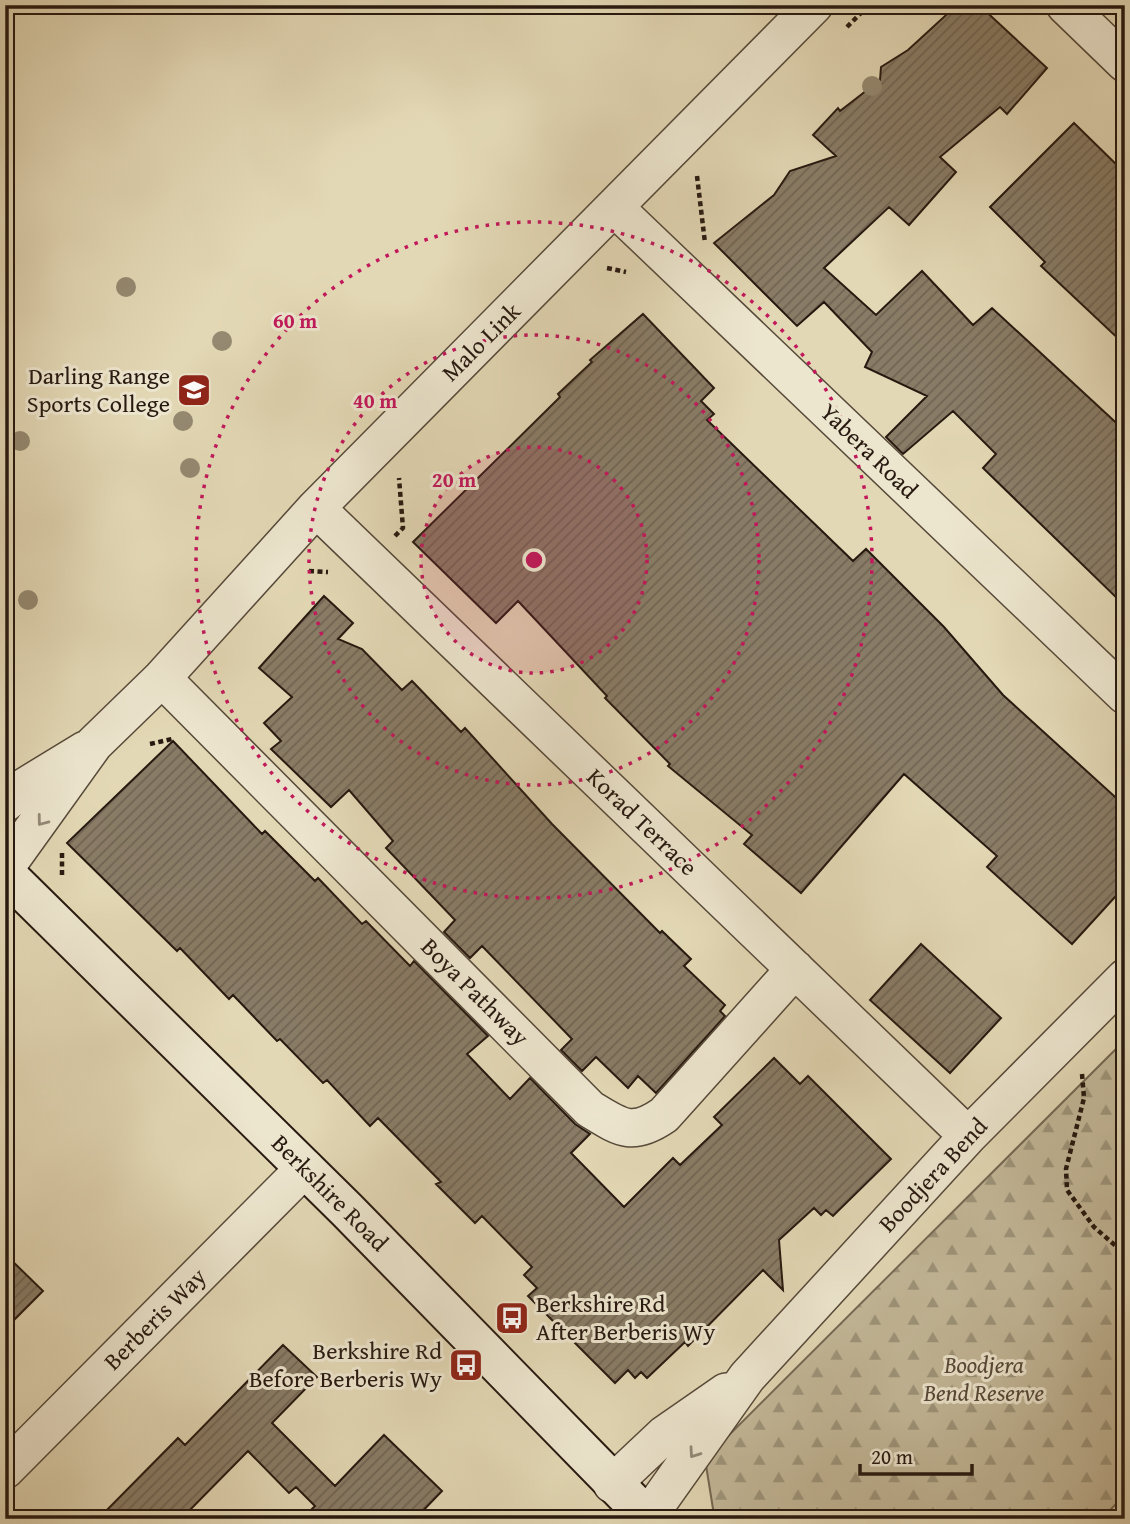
<svg xmlns="http://www.w3.org/2000/svg" width="1130" height="1524" viewBox="0 0 1130 1524" font-family="'Gentium Book Plus',serif">
<style>
.forest{fill:url(#forest-firs);stroke:#756854;stroke-width:2}
.building{fill:url(#building-hatch);stroke:#271910;stroke-width:2}
.lines{fill:none;stroke-linecap:round;stroke-linejoin:round}
.minor-casing{stroke:#564939;stroke-width:40}
.secondary-casing{stroke:#271910;stroke-width:42}
.path{stroke:#271910;stroke-width:4.5;stroke-dasharray:5 3.5;stroke-linecap:butt}
.minor{stroke:#ede6cf;stroke-width:37}
.secondary{stroke:#ede6cf;stroke-width:38}
.tree{fill:#958971}
.oneway{stroke:#948a79}
.ring{fill:none;stroke:#c2185b;stroke-width:3.5;stroke-dasharray:3.5 7}
.labels{text-anchor:middle;stroke-width:6;stroke-linejoin:round;paint-order:stroke}
.street-label{font-size:24px;fill:#271910;stroke:#ede6cf}
.poi-label{font-size:24px;fill:#271910;stroke:#ede6cf;text-anchor:end}
.park-label{font-size:24px;font-style:italic;fill:#564939;stroke:#ede6cf}
.centre{fill:#c2185b;stroke:#ede6cf;stroke-width:3.5}
.ring-label{font-size:21px;text-anchor:middle;font-weight:bold;fill:#c2185b;stroke:#ede6cf;stroke-width:6;stroke-linejoin:round;paint-order:stroke}
</style>
<defs>
<pattern id="forest-firs" width="22" height="20" patternUnits="userSpaceOnUse" patternTransform="scale(1.75)"><rect width="22" height="20" fill="#c3b899"/><path d="M5 1l3.5 6h-7zM16 11l3.5 6h-7z" fill="#9e957b"/></pattern>
<pattern id="building-hatch" width="6" height="6" patternUnits="userSpaceOnUse" patternTransform="scale(1.75)"><rect width="6" height="6" fill="#897c66"/><path d="M-1 1l2-2M0 6l6-6M5 7l2-2" fill="none" stroke="#706553"/></pattern>
</defs>
<rect width="100%" height="100%" fill="#e3d8b5"/>
<filter id="stains"><feTurbulence type="fractalNoise" baseFrequency=".00286" numOctaves="4"/><feColorMatrix values="0 0 0 0 .2 0 0 0 0 .09 0 0 0 0 .02 0 0 0 .5 -.17"/></filter>
<radialGradient id="worn" r=".72"><stop offset=".6" stop-color="#630" stop-opacity="0"/><stop offset="1" stop-color="#630" stop-opacity=".3"/></radialGradient>
<!-- forest -->
<path class="forest" d="M1125,1040V1495L1101,1519H718L714,1515L705,1459Z"/>
<!-- building -->
<path class="building" d="M957,5H979L1047,68L1007,114L1000,107L940,157L956,172L909,225L889,207L824,268L876,315L922,271L973,325L992,308L1125,431V606L983,468L996,454L953,411L903,454L886,437L927,396L865,367L872,352L824,302L797,326L714,243L774,195L790,171L836,156L813,135L838,108L840,111L880,80L881,67L908,50Z
M1074,123L1125,173V345L1041,266L1045,262L990,207Z
M643,314L714,388L701,401L714,414L707,420L853,561L866,549L944,627L1003,695L1125,806V886L1072,944L987,867L997,856L904,774L801,893L744,844L752,835L668,766L670,764L605,698L607,696L518,601L496,623L413,542L560,397L558,394L592,362L590,360Z
M324,596L353,623L338,639L362,649L402,690L412,681L461,732L465,728L552,824L660,933L662,931L691,959L684,966L725,1005L720,1011L725,1016L656,1093L638,1076L628,1088L596,1057L582,1071L561,1050L572,1039L482,946L470,958L444,932L455,920L386,848L393,841L349,790L331,807L271,749L281,741L264,723L292,697L259,668Z
M173,741L262,834L265,831L315,881L318,878L362,924L366,921L410,966L414,961L488,1036L467,1054L510,1099L530,1078L575,1124L590,1134L571,1153L624,1207L673,1158L680,1165L722,1125L714,1117L774,1058L800,1084L808,1076L891,1159L833,1216L826,1210L821,1215L814,1208L779,1240L783,1290L763,1270L688,1346L685,1342L647,1378L641,1372L635,1378L628,1370L615,1383L528,1296L537,1288L524,1275L532,1267L482,1216L475,1223L436,1184L441,1182L378,1118L370,1126L327,1080L323,1083L280,1039L277,1041L233,995L229,999L180,948L177,951L67,843Z
M921,944L1001,1018L950,1073L870,1000Z
M5,1254L43,1291L5,1329Z
M283,1345L317,1377L272,1423L335,1486L384,1435L442,1491L415,1519H302L315,1506L296,1487L289,1493L248,1451L181,1519H98L178,1438L185,1445Z"/>
<g class="lines">
<!-- minor casing -->
<g class="minor-casing">
<path id="minor" d="M1065,5L1125,63
M614,207L1125,695
M316,508L968,1136
M162,678L590,1109C621,1128 632,1137 664,1115L795,969
M5,803L26,786L85,750
M5,868L94,744L162,678L316,508L814,5
M5,1470L305,1168
M612,1484L664,1435L726,1392
M647,1518L747,1377L968,1136L1125,978"/>
</g>
<!-- secondary casing -->
<g class="secondary-casing">
<path id="secondary" d="M5,873L347,1210L649,1519"/>
</g>
<!-- path -->
<path class="path" d="M847,27L869,5
M697,176L705,243
M607,268L626,272
M395,536L403,528L399,478
M309,571L328,572
M150,744L172,739
M62,853V876
M1082,1074L1084,1098L1066,1169L1067,1190L1094,1227L1125,1254"/>
<!-- minor -->
<use href="#minor" class="minor"/>
<!-- secondary -->
<use href="#secondary" class="secondary"/>
</g>
<!-- trees -->
<g class="tree">
<circle cx="872" cy="86" r="10"/>
<circle cx="126" cy="287" r="10"/>
<circle cx="222" cy="341" r="10"/>
<circle cx="183" cy="421" r="10"/>
<circle cx="20" cy="441" r="10"/>
<circle cx="190" cy="468" r="10"/>
<circle cx="28" cy="600" r="10"/>
</g>
<!-- one-way arrows -->
<defs><path id="oneway-chevron" d="M-2-3.5L2.5 0L-2 3.5" fill="none" stroke-width="1.6" stroke-linecap="round" stroke-linejoin="round" transform="scale(1.75)"/></defs>
<g class="oneway">
<use href="#oneway-chevron" transform="translate(42 821) rotate(127)"/>
<use href="#oneway-chevron" transform="translate(694 1453) rotate(125)"/>
</g>
<!-- distance rings -->
<circle cx="534" cy="560" r="113" fill="#c2185b" fill-opacity=".12"/>
<g class="ring">
<circle cx="534" cy="560" r="113"/>
<circle cx="534" cy="560" r="225"/>
<circle cx="534" cy="560" r="338"/>
</g>
<!-- icons -->
<defs>
<g id="school-square" transform="scale(1.75)"><rect x="-9" y="-9" width="18" height="18" rx="4" fill="#8f2418" stroke="#ede6cf"/><path d="M0-5L7-2L0 1L-7-2ZM-4 1L0 2.5L4 1V4Q0 6-4 4Z" fill="#fff"/></g>
<g id="bus-square" transform="scale(1.75)"><rect x="-9" y="-9" width="18" height="18" rx="4" fill="#8f2418" stroke="#ede6cf"/><path d="M-5-6H5V4H4V6H2V4H-2V6H-4V4H-5ZM-3.5-4V0h7V-4ZM-3.5 1.2v1.5H-2V1.2ZM2 1.2v1.5H3.5V1.2Z" fill="#fff"/></g>
</defs>
<g fill-rule="evenodd">
<use href="#school-square" x="194" y="390"/>
<use href="#bus-square" x="512" y="1318"/>
<use href="#bus-square" x="466" y="1365"/>
</g>
<g class="labels">
<!-- street labels -->
<g class="street-label">
<text transform="translate(481 342) rotate(-45)" y="8">Malo Link</text>
<text transform="translate(869 451) rotate(44)" y="8">Yabera Road</text>
<text transform="translate(642 822) rotate(44)" y="8">Korad Terrace</text>
<text transform="translate(475 992) rotate(45)" y="8">Boya Pathway</text>
<text transform="translate(933 1175) rotate(-47)" y="8">Boodjera Bend</text>
<text transform="translate(330 1193) rotate(45)" y="8">Berkshire Road</text>
<text transform="translate(155 1319) rotate(-45)" y="8">Berberis Way</text>
</g>
<!-- poi labels -->
<g class="poi-label">
<text x="170" y="384">Darling Range<tspan x="170" dy="28">Sports College</tspan></text>
<text x="536" y="1312" text-anchor="start">Berkshire Rd<tspan x="536" dy="28">After Berberis Wy</tspan></text>
<text x="442" y="1359">Berkshire Rd<tspan x="442" dy="28">Before Berberis Wy</tspan></text>
</g>
<!-- park labels -->
<g class="park-label">
<text x="984" y="1373">Boodjera<tspan x="984" dy="28">Bend Reserve</tspan></text>
</g>
</g>
<circle cx="534" cy="560" r="10" class="centre"/>
<g class="ring-label">
<text x="295" y="328">60 m</text>
<text x="375" y="408">40 m</text>
<text x="454" y="487">20 m</text>
</g>
<!-- margin -->
<rect width="1130" height="1524" fill="none" stroke="#e3d8b5" stroke-width="28"/>
<rect x="7" y="7" width="1116" height="1510" fill="none" stroke="#271910" stroke-width="3.5"/>
<rect x="14" y="14" width="1102" height="1496" fill="none" stroke="#271910" stroke-width="2"/>
<!-- scale -->
<path d="M860 1464v10h112v-10" fill="none" stroke="#271910" stroke-width="3.5"/>
<text x="871" y="1464" font-size="21" fill="#271910" stroke="#ede6cf" stroke-width="5" paint-order="stroke">20 m</text>
<rect width="100%" height="100%" filter="url(#stains)"/>
<rect width="100%" height="100%" fill="url(#worn)"/>
</svg>
